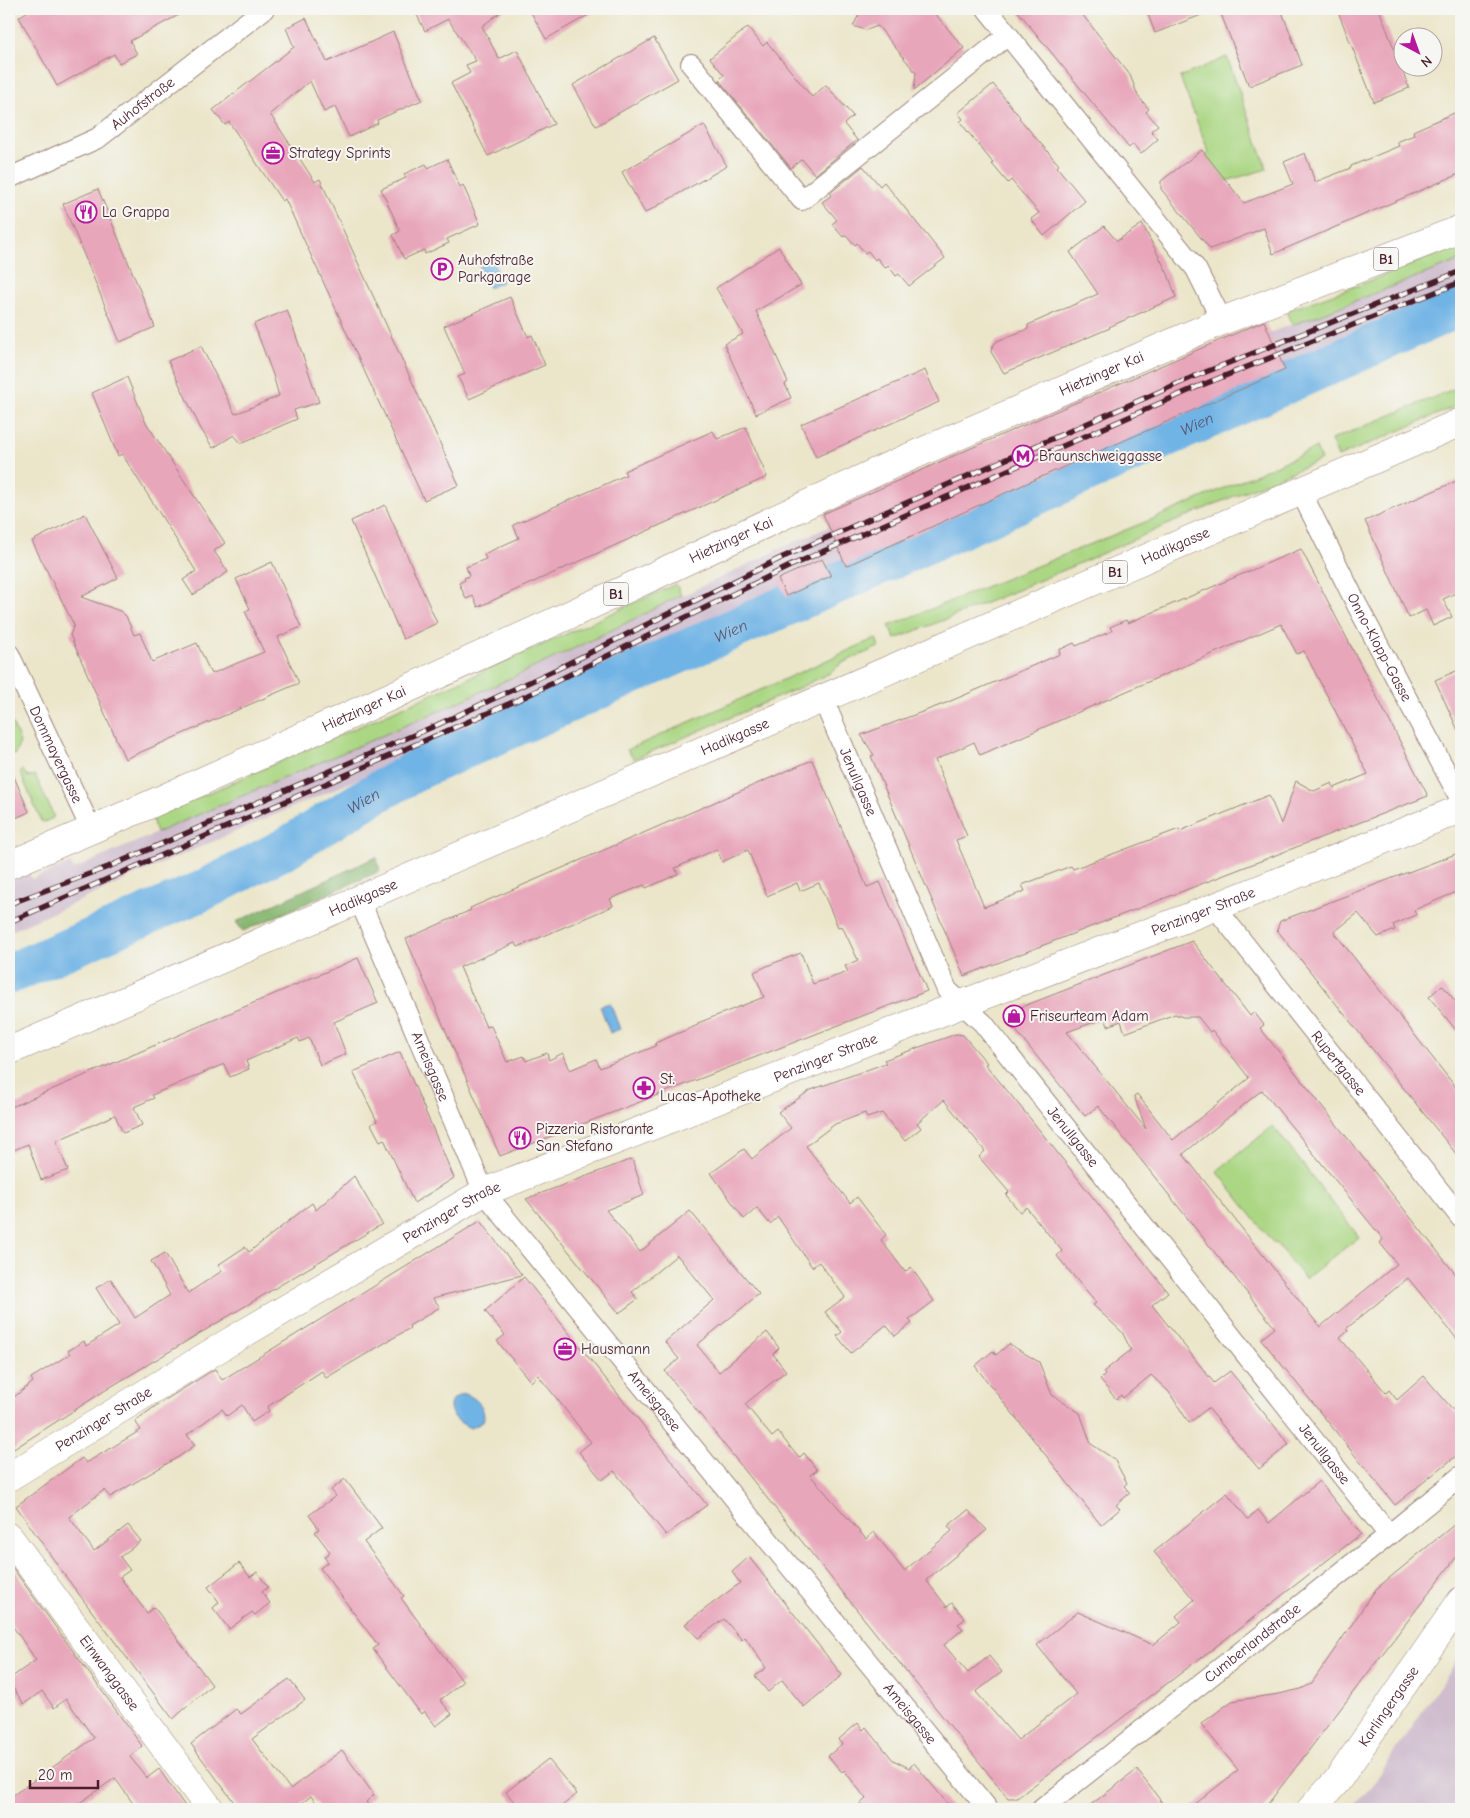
<svg xmlns="http://www.w3.org/2000/svg" width="1470" height="1818" viewBox="0 0 1470 1818" font-family="'Comic Neue',sans-serif">
<style>
.industrial{fill:#cfbdce}
.green{fill:#abd784;stroke:#7a7b58}
.forest{fill:#88b872;stroke:#696c4e}
.water{fill:#6fb3e5;stroke:#5c6988}
.lines{fill:none;stroke-linecap:round;stroke-linejoin:round}
.river{stroke:#6fb3e5;stroke-width:41}
.building{fill:#e8a6bb;fill-rule:evenodd}
.street-casing{stroke:#9a827a;stroke-width:22}
.secondary-casing{stroke:#9a827a;stroke-width:29}
.primary-casing{stroke:#9a827a;stroke-width:29}
.street{stroke:#fff;stroke-width:20}
.secondary{stroke:#fff;stroke-width:28}
.primary{stroke:#fff;stroke-width:28}
.rail-casing{stroke:#4a1f2b;stroke-width:5.5}
.rail{stroke:#f6f6f2;stroke-width:4;stroke-dasharray:11;stroke-linecap:butt}
.labels{text-anchor:middle;stroke-width:4;stroke-linejoin:round;paint-order:stroke}
.shield{fill:#f6f6f2;stroke:#7e6067;stroke-width:1}
.shield-label{font-size:14px;font-weight:bold;fill:#4a1f2b}
.street-label{font-size:15px;fill:#4a1f2b;stroke:#f6f6f2}
.poi-label{font-size:15px;fill:#4a1f2b;stroke:#f6f6f2;text-anchor:start}
.water-label{font-size:16px;font-style:italic;fill:#57536c;stroke:#f6f6f2}
</style>
<rect width="100%" height="100%" fill="#f6f6f2"/>
<filter id="ink" filterUnits="userSpaceOnUse"><feTurbulence type="fractalNoise" baseFrequency=".02" numOctaves="2"/><feDisplacementMap in="SourceGraphic" scale="10" xChannelSelector="R" yChannelSelector="G"/><feConvolveMatrix kernelMatrix="1 2 1 2 8 2 1 2 1" color-interpolation-filters="sRGB"/></filter>
<filter id="wash" filterUnits="userSpaceOnUse"><feTurbulence type="fractalNoise" baseFrequency=".0096" numOctaves="4" result="noise"/><feDisplacementMap in="SourceGraphic" scale="20" xChannelSelector="R" yChannelSelector="G"/><feGaussianBlur stdDeviation="1.12" result="paint"/><feColorMatrix in="noise" values="0 0 0 0 0 0 0 0 0 0 0 0 0 0 0 0 0 1.4 0 .05"/><feComposite in="paint" operator="in"/></filter>
<g filter="url(#wash)">
<rect width="100%" height="100%" fill="#ebe6ca"/>
<!-- industrial -->
<path class="industrial" d="M1461,260V294L538,702L130,877L117,884L9,932V881L28,873L32,879L70,863L74,869L519,675L580,646L681,595L682,596L776,551L775,548L779,549L1269,333Z
M1461,1654V1809H1350L1372,1786Z"/>
<!-- green -->
<path class="green" d="M1227,57L1267,169L1226,181L1206,156L1209,153L1180,77Z
M1461,245V260L1292,325L1286,311L1375,279Z
M1461,386V404L1338,457L1331,440Z
M1316,448L1321,460C1178,517 1039,585 895,639L889,626L1160,516Z
M676,584L681,595C511,684 333,756 156,833L152,818L498,665Z
M876,638L879,647L842,663L830,673L799,688L634,759L627,750Z
M9,716L20,742L15,755C4,749 9,727 9,716Z
M23,770L28,777L35,775L53,814V818L44,822L41,821L20,772Z
M1273,1126L1359,1237L1305,1279L1276,1243L1274,1244L1217,1171Z"/>
<!-- forest -->
<path class="forest" d="M376,857L380,871L243,931L236,922Z"/>
<!-- water -->
<path class="water" d="M491,257L502,282L489,288L478,263Z
M610,1003L620,1029L610,1033L600,1006Z
M464,1394C477,1397 487,1409 483,1422L471,1428C453,1422 438,1401 464,1394Z"/>
<g class="lines">
<!-- river -->
<path class="river" id="s1" d="M9,974L202,891L284,849L367,798L421,768L1461,306"/>
</g>
<g id="blocks">
<!-- building -->
<path class="building" d="M31,9H190L130,41L137,54L119,63L114,54L57,86L19,17Z
M414,9H505L482,26L499,59L517,50L554,124L488,156L451,83L470,73L466,65L476,61L448,19L425,31Z
M529,9H599L546,39Z
M862,9H931L964,48L914,90L916,73L878,26L866,30L853,26Z
M1016,9H1078L1130,75L1138,96L1149,109L1146,112L1158,125L1151,131L1158,139L1141,154L1133,144L1129,148Z
M1146,9H1214V10L1155,33Z
M1219,9H1281L1302,65L1249,86Z
M1337,9H1379L1409,88L1374,102Z
M306,18L327,62L393,32L422,100L377,120L378,123L349,137L335,107L324,112L310,81L270,114L315,182L320,179L459,485L424,500L285,199L282,201L229,122L225,125L213,110L294,47L286,28Z
M748,27L763,46L767,42L812,97L826,85L853,116L844,124L857,140L815,175L802,159L791,168L719,80L724,75L710,58Z
M654,38L678,79L596,126L573,85Z
M993,84L1020,117L1019,118L1059,165L1057,167L1085,201L1044,236L1031,219L1039,213L1011,180L1008,183L992,164L993,163L960,122L963,119L958,113Z
M1461,110V173L1273,254L1264,228L1210,249L1161,189V181L1202,150L1244,203L1293,184L1284,162L1305,153L1315,182L1351,168V166L1399,146L1397,142L1414,135L1413,131Z
M704,125L727,166L645,213L622,172Z
M447,159L460,187L463,185L480,224L447,239L449,243L425,254L424,250L404,259L393,235L400,231L381,189L406,178L404,174L426,164L428,168Z
M863,166L880,186L884,182L945,258L909,286L899,274L896,276L888,265L885,268L877,258L875,260L868,251L865,253L857,243L855,245L846,235L843,237L832,224L837,220L822,202L832,195L830,193Z
M98,189L155,327L120,342L63,204Z
M1142,224L1168,274L1176,297L1109,327L1110,328L1004,373L991,352L992,347L997,341L1028,329V325L1098,294L1070,252L1104,226L1117,241Z
M779,247L801,285L756,311L788,382L785,384L791,398L756,414L724,344L743,334L716,288Z
M510,297L528,337L532,335L545,365L469,399L458,377L465,374L444,326Z
M287,310L319,402L294,410L297,419L241,443L234,435L213,448L201,429L168,361L201,346L235,414L279,396L273,375L254,324Z
M1264,321L1285,370L1025,484L846,566L823,514L969,449Z
M925,370L939,402L816,457L801,424Z
M127,377L145,421L225,543L214,551L228,572L193,595L183,580L196,571L122,454L118,456L92,393Z
M746,427L767,477L478,607L473,596L466,599L459,583L465,580L464,578L469,576L466,567L486,559L484,554L519,538L513,525L626,475L624,471L713,431L717,439Z
M1461,479V591L1443,599L1452,617L1433,626L1426,610L1409,618L1365,521Z
M385,505L437,623L403,639L351,521Z
M85,514L118,578L81,597L120,611L126,616L134,635L140,633L152,662L197,643L211,674L264,652L245,611L250,609L236,579L272,562L301,627L278,637L299,683L125,759L70,635L74,625L32,541Z
M1301,549L1428,796L964,976L871,756L874,755L861,735L946,703L1060,654L1059,650L1074,643L1076,646L1112,631L1110,627L1126,620L1128,623ZM1281,624L1297,654L1304,651L1368,774L1334,788L1332,783L1314,791L1296,781L1281,824L1269,795L1180,831L1179,829L1073,869L1071,866L1022,885L1025,891L984,907L956,840L967,836L935,760L974,742L980,755Z
M822,559L831,576L786,596L778,579Z
M1461,669V737L1435,680Z
M812,760L867,887L880,882L927,991L500,1156L406,939L471,910L470,908ZM717,849L722,862L748,850L767,896L797,883L800,891L819,883L838,927L842,926L858,960L845,966L848,972L813,984L801,953L774,963L754,972L764,997L698,1023V1025L655,1043L656,1046L600,1068L596,1059L570,1070L563,1053L549,1060L547,1053L526,1061L524,1056L507,1062L491,1026L486,1027L460,967L515,943L518,947L613,906L610,899L644,885L646,888L660,882L678,874L675,868Z
M9,765L29,812L9,821Z
M1461,852V890L1414,910L1416,915L1393,925L1395,930L1378,937L1358,913L1334,932L1461,1094V1160L1277,930L1280,921Z
M1192,941L1250,1016L1254,1012L1264,1025L1260,1028L1461,1281V1344L1408,1278L1346,1329L1348,1331L1340,1338L1386,1393L1389,1390L1397,1400L1424,1376L1461,1419V1452L1395,1505L1261,1339L1275,1328L1098,1106L1085,1116L1009,1022L1011,1011ZM1175,1014L1183,1017H1198L1210,1032L1212,1030L1249,1078L1173,1140L1137,1094L1134,1096L1146,1129L1067,1032L1105,1018L1108,1026L1121,1021L1125,1033ZM1262,1090L1383,1239L1380,1243L1397,1264L1320,1327L1183,1154Z
M358,958L378,1003L334,1022L346,1054L320,1065L309,1038L300,1042L298,1038L246,1061L249,1069L230,1077L224,1064L152,1095L154,1098L134,1107L142,1125L123,1133L115,1115L56,1141L68,1170L41,1180L28,1144L9,1152V1108Z
M1442,985L1461,1008V1036L1429,997Z
M956,1034L963,1035L987,1063L985,1064L1029,1117L1168,1292L1152,1305L1214,1383L1230,1371L1289,1444L1259,1469L1208,1408L1189,1423L1169,1392L1151,1375L1123,1398L1121,1395L1116,1399L1100,1380L1105,1375L1103,1372L1131,1350L1122,1332L1093,1305L1096,1303L1057,1256L1062,1251L1026,1207L1020,1212L1006,1195L1009,1192L979,1157L985,1151L944,1100L917,1123L921,1128L905,1141L882,1113L867,1118L865,1113L835,1124L806,1146L850,1203L857,1197L886,1235L881,1240L905,1272L911,1267L934,1301L909,1320L912,1323L895,1336L886,1325L851,1353L837,1336L842,1332L825,1312L845,1297L819,1262L812,1267L778,1217L770,1224L757,1208L744,1219L711,1173L744,1149L752,1159L791,1128L778,1112L811,1090L886,1063L884,1060Z
M400,1052L454,1178L414,1203L384,1139L380,1141L371,1124L377,1121L353,1072Z
M632,1159L644,1195L606,1210L640,1252L690,1211L759,1294L697,1345L719,1372L767,1332L779,1348L773,1354L786,1371L745,1404L772,1437L778,1432L799,1458L804,1453L817,1470L810,1475L866,1539L874,1532L904,1571L952,1531L948,1526L968,1510L987,1530L926,1580L947,1607L952,1603L965,1619L958,1624L963,1629L944,1645L968,1673L989,1656L1002,1672L976,1692L1018,1740L1076,1694L1037,1645L1078,1612L1153,1645L1181,1622L1176,1616L1194,1600L1154,1552L1227,1493L1248,1519L1258,1510L1269,1523L1319,1481L1361,1534L1240,1628L1017,1798H1008L665,1371L679,1359L665,1342L714,1300L677,1255L632,1292L638,1299L619,1313L526,1199Z
M354,1176L382,1224L112,1386L9,1452V1401L33,1382L31,1378L70,1354L68,1351L84,1341L86,1346L119,1325L96,1288L111,1279L135,1318L170,1295L151,1261L165,1253L188,1293L222,1271L218,1265L245,1247L249,1252L312,1203L316,1210Z
M480,1221L522,1275L433,1298L440,1307L409,1326L410,1328L326,1378L322,1371L267,1407L269,1411L252,1422L242,1405L227,1416L222,1409L187,1435L195,1445L180,1456L110,1497L104,1490L69,1517L94,1551L128,1525L141,1541L120,1557L130,1570L120,1577L147,1613L154,1607L212,1685L173,1719L63,1573L16,1506L82,1458L86,1463L141,1430L135,1421L157,1405L215,1369L222,1380Z
M524,1277L707,1505L666,1535L614,1471L602,1480L579,1452L591,1442L538,1375L531,1382L497,1341L505,1335L485,1311Z
M1009,1344L1039,1362L1052,1395L1080,1413L1091,1444L1114,1459L1127,1483L1124,1486L1130,1493L1116,1505L1120,1509L1101,1525L975,1366L993,1351L996,1355Z
M345,1479L382,1528L364,1542L404,1596L401,1598L463,1682L440,1700L452,1714L436,1726L424,1711L421,1714L373,1649L378,1645L320,1568L328,1562L324,1557L330,1552L315,1532L319,1529L309,1515L336,1496L331,1490Z
M1461,1519V1551L1264,1809H1189L1238,1770L1201,1724L1232,1701L1279,1694L1301,1689L1311,1684L1376,1589Z
M749,1557L842,1675L804,1707L782,1680L768,1692L755,1676L766,1668L745,1637L742,1640L724,1619L698,1638L685,1624L740,1583L732,1572Z
M9,1563L142,1746L130,1757L147,1778L159,1769L187,1809H137L115,1778L71,1809H9V1798L94,1738L66,1699L54,1708L42,1691L24,1704L9,1682V1679L36,1660L9,1621Z
M239,1563L250,1577L257,1572L268,1587L262,1592L270,1603L255,1615L252,1612L229,1629L213,1608L219,1602L208,1587Z
M289,1679L305,1700L252,1739L290,1789L342,1750L374,1795L366,1802L371,1809H321L311,1796L301,1804L304,1809H239L191,1744L236,1709L241,1714Z
M858,1723L863,1730L866,1727L893,1760L909,1768L914,1763L952,1809H854L866,1799L844,1770L842,1772L828,1756L842,1744L838,1740Z
M548,1759L577,1794L558,1809H520L506,1792Z
M1137,1770L1167,1809H1085Z"/>
</g>
</g>
<g filter="url(#ink)">
<use href="#blocks" fill-opacity="0" stroke="#9a827a" stroke-width="1"/>
<g class="lines">
<!-- street casing -->
<g class="street-casing">
<g id="street">
<path d="M987,9L1196,269L1222,321"/>
<path d="M691,64L802,200L1008,35"/>
<path id="s2" d="M9,178L98,138L264,9"/>
<path id="s3" d="M1301,492L1357,605L1461,800"/>
<path id="s4" d="M9,654L91,829"/>
<path id="s5" d="M823,699L947,990L983,1023L1389,1535"/>
<path id="s6" d="M359,899L484,1192L988,1809"/>
<path id="s7" d="M1215,907L1461,1218"/>
<path id="s8" d="M1042,1809L1389,1535L1461,1476"/>
</g>
</g>
<!-- secondary casing -->
<g class="secondary-casing">
<g id="secondary">
<path id="s9" d="M9,1477L226,1344L484,1192L962,1004L1215,907L1461,809"/>
<path id="s10" d="M9,1537L210,1809"/>
<path id="s11" d="M1311,1809L1337,1781L1461,1601"/>
</g>
</g>
<!-- primary casing -->
<g class="primary-casing">
<g id="primary">
<path id="s12" d="M9,865L142,808L348,716L628,588L889,466L1222,321L1461,229"/>
<path id="s13" d="M9,1051L1461,422"/>
</g>
</g>
<!-- street -->
<use href="#street" class="street"/>
<!-- secondary -->
<use href="#secondary" class="secondary"/>
<!-- primary -->
<use href="#primary" class="primary"/>
<!-- rail casing -->
<g class="rail-casing">
<path id="rail" d="M9,904L108,867L437,725L555,670L783,557L1193,377L1461,271
M9,922L520,699L790,566L1197,387L1461,282
M1456,1809L1461,1805"/>
</g>
<!-- rail -->
<use href="#rail" class="rail"/>
</g>
</g>
<!-- icons -->
<defs>
<g id="office-ring" transform="scale(1.125)"><circle r="9.5" fill="#f6f6f2" stroke="#b5179e" stroke-width="1.5"/><path d="M-6-3h4V-5.5h4V-3h4V5H-6ZM-1-4.5V-3h2v-1.5ZM-6 0V1H6V0Z" fill="#b5179e"/></g>
<g id="restaurant-ring" transform="scale(1.125)"><circle r="9.5" fill="#f6f6f2" stroke="#b5179e" stroke-width="1.5"/><path d="M-5-6h1v4h1v-4h1v4h1v-4h1v5L-1.5 .5V6h-2V.5L-5-1ZM5-6V6H3V1.5H1.5Q1.5-4 5-6Z" fill="#b5179e"/></g>
<g id="parking-ring" transform="scale(1.125)"><circle r="9.5" fill="#f6f6f2" stroke="#b5179e" stroke-width="1.5"/><path d="M-3.5-5.5H1a3.5 3.5 0 0 1 0 7H-1V5.5H-3.5ZM-1-3.4V-.6H.8a1.4 1.4 0 0 0 0-2.8Z" fill="#b5179e"/></g>
<g id="metro-ring" transform="scale(1.125)"><circle r="9.5" fill="#f6f6f2" stroke="#b5179e" stroke-width="1.5"/><path d="M-5.5 5V-5H-3L0 0L3-5H5.5V5H3V-.5L0 4L-3-.5V5Z" fill="#b5179e"/></g>
<g id="shop-ring" transform="scale(1.125)"><circle r="9.5" fill="#f6f6f2" stroke="#b5179e" stroke-width="1.5"/><path d="M-5-2.5h2.3a2.7 3.5 0 0 1 5.4 0H5L5.5 6h-11ZM-1.5-2.5h3a1.5 2.3 0 0 0-3 0Z" fill="#b5179e"/></g>
<g id="pharmacy-ring" transform="scale(1.125)"><circle r="9.5" fill="#f6f6f2" stroke="#b5179e" stroke-width="1.5"/><path d="M-2-6h4v4h4v4h-4v4h-4v-4h-4v-4h4Z" fill="#b5179e"/></g>
</defs>
<g fill-rule="evenodd">
<use href="#office-ring" x="273" y="153"/>
<use href="#restaurant-ring" x="86" y="212"/>
<use href="#parking-ring" x="442" y="269"/>
<use href="#metro-ring" x="1023" y="456"/>
<use href="#shop-ring" x="1014" y="1016"/>
<use href="#pharmacy-ring" x="644" y="1088"/>
<use href="#restaurant-ring" x="520" y="1138"/>
<use href="#office-ring" x="565" y="1349"/>
</g>
<g class="labels">
<!-- shield labels -->
<g class="shield">
<rect x="1373.5" y="247.5" width="25" height="23" rx="4"/>
<rect x="1102.5" y="560.5" width="25" height="23" rx="4"/>
<rect x="603.5" y="582.5" width="25" height="23" rx="4"/>
</g>
<g class="shield-label">
<text x="1386" y="264">B1</text>
<text x="1115" y="577">B1</text>
<text x="616" y="599">B1</text>
</g>
<!-- street labels -->
<g class="street-label">
<text dy="5" stroke="none"><textPath href="#s2" startOffset="154">Auhofstraße</textPath></text>
<text dy="5" stroke="none"><textPath href="#s12" startOffset="1198">Hietzinger Kai</textPath></text>
<text dy="5" stroke="none"><textPath href="#s12" startOffset="792">Hietzinger Kai</textPath></text>
<text dy="5" stroke="none"><textPath href="#s13" startOffset="1271">Hadikgasse</textPath></text>
<text dy="5" stroke="none"><textPath href="#s3" startOffset="174">Onno-Klopp-Gasse</textPath></text>
<text dy="5" stroke="none"><textPath href="#s12" startOffset="388">Hietzinger Kai</textPath></text>
<text dy="5" stroke="none"><textPath href="#s13" startOffset="791">Hadikgasse</textPath></text>
<text dy="5" stroke="none"><textPath href="#s4" startOffset="111">Dommayergasse</textPath></text>
<text dy="5" stroke="none"><textPath href="#s5" startOffset="90">Jenullgasse</textPath></text>
<text dy="5" stroke="none"><textPath href="#s13" startOffset="386">Hadikgasse</textPath></text>
<text dy="5" stroke="none"><textPath href="#s9" startOffset="1326">Penzinger Straße</textPath></text>
<text dy="5" stroke="none"><textPath href="#s9" startOffset="921">Penzinger Straße</textPath></text>
<text dy="5" stroke="none"><textPath href="#s7" startOffset="199">Rupertgasse</textPath></text>
<text dy="5" stroke="none"><textPath href="#s6" startOffset="182">Ameisgasse</textPath></text>
<text dy="5" stroke="none"><textPath href="#s5" startOffset="510">Jenullgasse</textPath></text>
<text dy="5" stroke="none"><textPath href="#s9" startOffset="516">Penzinger Straße</textPath></text>
<text dy="5" stroke="none"><textPath href="#s6" startOffset="588">Ameisgasse</textPath></text>
<text dy="5" stroke="none"><textPath href="#s9" startOffset="111">Penzinger Straße</textPath></text>
<text dy="5" stroke="none"><textPath href="#s5" startOffset="915">Jenullgasse</textPath></text>
<text dy="5" stroke="none"><textPath href="#s8" startOffset="268">Cumberlandstraße</textPath></text>
<text dy="5" stroke="none"><textPath href="#s10" startOffset="169">Einwanggasse</textPath></text>
<text dy="5" stroke="none"><textPath href="#s11" startOffset="129">Karlingergasse</textPath></text>
<text dy="5" stroke="none"><textPath href="#s6" startOffset="992">Ameisgasse</textPath></text>
</g>
<!-- poi labels -->
<g class="poi-label">
<text x="289" y="158">Strategy Sprints</text>
<text x="102" y="217">La Grappa</text>
<text x="458" y="265">Auhofstraße<tspan x="458" dy="17">Parkgarage</tspan></text>
<text x="1039" y="461">Braunschweiggasse</text>
<text x="1030" y="1021">Friseurteam Adam</text>
<text x="660" y="1084">St.<tspan x="660" dy="17">Lucas-Apotheke</tspan></text>
<text x="536" y="1134">Pizzeria Ristorante<tspan x="536" dy="17">San Stefano</tspan></text>
<text x="581" y="1354">Hausmann</text>
</g>
<!-- water labels -->
<g class="water-label">
<text dy="6" stroke="none"><textPath href="#s1" startOffset="1310">Wien</textPath></text>
<text dy="6" stroke="none"><textPath href="#s1" startOffset="800">Wien</textPath></text>
<text dy="6" stroke="none"><textPath href="#s1" startOffset="395">Wien</textPath></text>
</g>
</g>
<!-- margin -->
<rect width="1470" height="1818" fill="none" stroke="#f6f6f2" stroke-width="30"/>
<!-- north arrow -->
<g transform="translate(1418 52) rotate(139)"><circle r="24" fill="#f6f6f2" stroke="#b1a0a2"/>
<path d="M0-4L9 19L0 12L-9 19Z" fill="#b5179e"/>
<text y="-8" font-size="14" font-weight="bold" text-anchor="middle" fill="#4a1f2b">N</text>
</g>
<!-- scale -->
<path d="M30 1780v8h68v-8" fill="none" stroke="#4a1f2b" stroke-width="2.5"/>
<text x="38" y="1780" font-size="15" fill="#4a1f2b" stroke="#f6f6f2" stroke-width="4" paint-order="stroke">20 m</text>
</svg>
